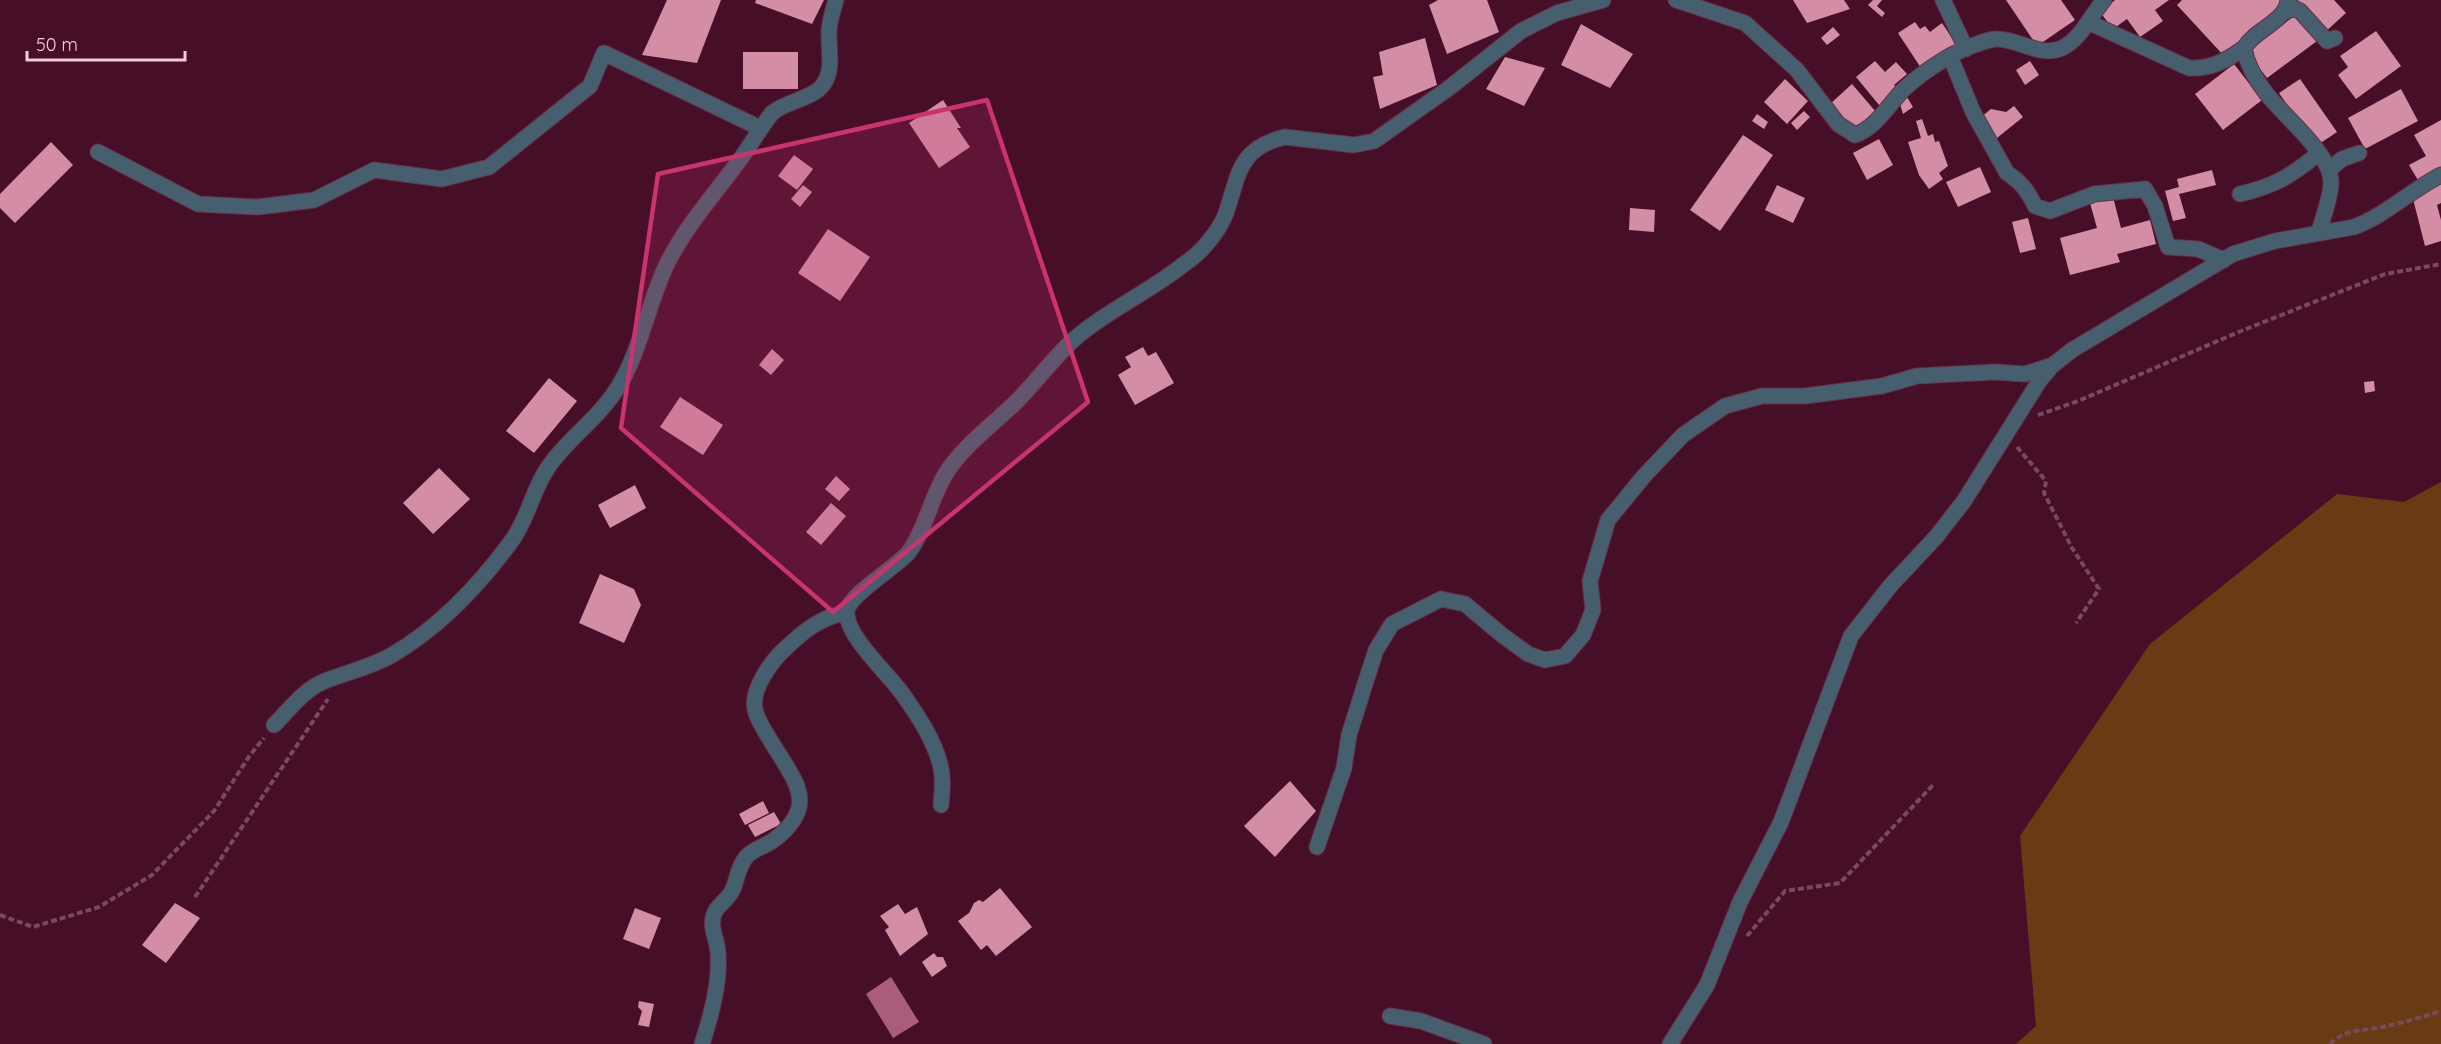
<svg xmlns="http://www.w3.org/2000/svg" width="2441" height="1044" viewBox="0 0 2441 1044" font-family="Quicksand,sans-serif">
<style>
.green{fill:#693b14}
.water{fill:#a95d7a}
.building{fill:#d38ea6}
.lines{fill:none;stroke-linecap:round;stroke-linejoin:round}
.street-casing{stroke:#663048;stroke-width:17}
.path{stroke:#7b485e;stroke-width:4;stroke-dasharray:6 3;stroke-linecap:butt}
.street{stroke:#465f6f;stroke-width:15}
.marked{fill:#c9336e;fill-opacity:0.2;stroke:#c9336e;stroke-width:4.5;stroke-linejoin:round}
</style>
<rect width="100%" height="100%" fill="#470e28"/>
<!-- green -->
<path class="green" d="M2441,482V1044H2016L2036,1026L2020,836L2150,644L2337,494L2404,502Z"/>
<!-- water -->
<path class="water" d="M891,977L919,1022L893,1038L866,994Z"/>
<!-- building -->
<path class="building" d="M667,0H721L697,63L642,55Z
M756,0H824L812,24L755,3Z
M1438,0H1487L1499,32L1447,54L1429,5Z
M1793,0H1844L1850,9L1807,23Z
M1873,0H1882L1877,6L1885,13L1882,17L1868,5Z
M2006,0H2061L2075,20L2037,46Z
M2115,0H2169L2155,10L2163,21L2140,37L2127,19L2113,29L2100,12Z
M2182,0H2281L2278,8L2225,57L2177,5Z
M2297,0H2334L2346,13L2324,33Z
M2297,14L2317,41L2267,78L2247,52Z
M1915,22L1920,29L1925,26L1930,32L1942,23L1956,44L1921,68L1898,33Z
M1581,24L1633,54L1610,88L1561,65Z
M1833,27L1840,35L1827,45L1821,38Z
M2376,31L2401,66L2356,99L2338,75L2348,67L2340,56Z
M1425,38L1437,85L1380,109L1373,77L1383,75L1379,52Z
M743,52H798V89H743Z
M1505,57L1545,68L1524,106L1486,89Z
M1875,61L1885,72L1896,62L1907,74L1894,85L1898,89L1879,105L1856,77Z
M2030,61L2039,75L2025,85L2016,70Z
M2234,64L2262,100L2223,130L2195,94Z
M1785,79L1808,101L1787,124L1764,102Z
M2300,79L2337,132L2316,146L2279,93Z
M1852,84L1876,112L1854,131L1829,105Z
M2401,89L2418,121L2365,149L2348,118Z
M1907,97L1913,107L1903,114L1899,101Z
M943,100L961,128H957L970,147L939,168L909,123Z
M2014,106L2023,117L1997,138L1981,117L1991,109L2006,112Z
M1804,111L1810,117L1797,130L1791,123Z
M1757,114L1768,122L1764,129L1752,121Z
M1922,119L1928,136L1933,134L1935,142L1939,141L1948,166L1939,173L1943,179L1929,189L1919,175L1908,142L1921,138L1916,121Z
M2441,120V170L2419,182L2409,165L2426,156L2414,135Z
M1743,135L1773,155L1720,231L1690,210Z
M1879,139L1893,165L1867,180L1853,153Z
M51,142L73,165L15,223L0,208V194Z
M794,155L813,169L797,190L778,176Z
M1980,167L1991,192L1958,207L1946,182Z
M2212,170L2216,185L2179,194L2186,218L2173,221L2165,191L2179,187L2177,179Z
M2441,184V203L2437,205L2441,220V241L2425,246L2413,199Z
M803,185L812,192L800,207L791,199Z
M1777,185L1805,198L1793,223L1765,210Z
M2113,197L2121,228L2150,220L2156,244L2117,254L2120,262L2070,275L2060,238L2097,228L2090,203Z
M1630,208L1655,210L1654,232L1629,230Z
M2028,218L2036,249L2020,253L2012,222Z
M828,229L870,257L840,301L798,273Z
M1143,347L1148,356L1156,352L1174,383L1135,405L1118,375L1131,367L1125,357Z
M772,349L784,360L771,375L759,365Z
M549,378L577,401L534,453L506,431Z
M2374,381L2375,391L2365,393L2364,382Z
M680,397L723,425L703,455L660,427Z
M439,468L470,499L433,534L403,503Z
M836,476L850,489L839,501L825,489Z
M635,485L646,508L610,528L598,505Z
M831,503L846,516L821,545L806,532Z
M600,574L634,589L641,605L624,643L579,623Z
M1290,781L1316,811L1275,857L1244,826Z
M763,801L769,813L745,825L739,814Z
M774,812L781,824L755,837L748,825Z
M1000,888L1032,927L996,956L987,945L981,950L958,921L969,913L974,903L979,900L983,902Z
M175,903L200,918L166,963L142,945Z
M898,904L905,914L917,907L928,934L900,956L885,930L889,927L880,916Z
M635,908L661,918L649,949L623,939Z
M934,953L937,957H943L947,966L932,977L922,962Z
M639,1001L654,1004L649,1027L638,1025L642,1011L638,1007Z"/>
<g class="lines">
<!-- street casing -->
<g class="street-casing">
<path id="street" d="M1676,0L1745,23L1797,70L1838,124L1855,135C1877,127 1888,105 1904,89C1917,77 1933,66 1948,57C1958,51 1985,40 1995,39C2018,38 2039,58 2062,48C2081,39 2091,15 2104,0
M1943,0L1966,49
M2288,0C2286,22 2255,29 2244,48C2247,65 2255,79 2266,93C2283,116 2331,153 2331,182C2331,198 2323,216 2319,232
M2285,12L2294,8L2300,11L2327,41L2335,38
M2088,22L2189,68C2211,69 2226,61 2244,48
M1950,56L1973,112L2007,173C2021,182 2028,191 2035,206L2050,211L2094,194L2145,189L2155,206L2168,247L2198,249L2224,260
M98,152L198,204L258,207L314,200L374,170L442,179L489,167L590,86L604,53L760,128
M2329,170L2342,159L2359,153
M2240,194C2275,186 2291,176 2319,153
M274,725C289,710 304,689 325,681C348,672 371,667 392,655C440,627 481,583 513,539C529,516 533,488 549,466C570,436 600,418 620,384C641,348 648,304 666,266C685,226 716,193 741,158C752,143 761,127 772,113C786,102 805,100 818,90C836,75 828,52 829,32C829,22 833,10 836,0
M941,805C942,791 944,777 940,764C934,740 918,716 904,696C891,676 844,635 847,611C849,594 897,567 909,552C927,527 931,495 948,470C966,444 993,424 1015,403C1035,383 1051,361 1071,342C1103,313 1145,294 1179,268C1185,263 1192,259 1197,254C1208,244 1221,227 1226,213C1239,175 1238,148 1285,137L1354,145L1374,141L1449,88L1521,31L1557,13L1603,0
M1317,847L1344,768L1349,735L1365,684L1376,650L1392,624L1441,599L1465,604L1502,635L1528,654L1545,660L1565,656L1583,635L1593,610L1590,581L1608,520L1644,476L1683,435L1725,406L1762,396H1805L1882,386L1917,376L1995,372L2025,374L2053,365
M1390,1016L1421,1021L1484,1044
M702,1044C711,1016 720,984 718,954C718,939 707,925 716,910C721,903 730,897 733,889C738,877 738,866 747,856C754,849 763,847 771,842C783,834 796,821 799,807C802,793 795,780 788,769C780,754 760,727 756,713C748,691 773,659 788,646C805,630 823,616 846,613
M1670,1044L1707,985L1740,902L1781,822L1851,636L1891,585L1936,537L1964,501L2040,380L2053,365L2072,350L2233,254L2275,241L2354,227C2386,215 2411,190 2441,175"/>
</g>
<!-- path -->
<path class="path" d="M2038,415L2078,401L2241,331L2385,274L2441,264
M2017,447L2046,481L2044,493L2072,548L2099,589L2076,623
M195,897L328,699
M0,915L33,927L99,907L152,875L214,811L250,755L264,738
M1747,936L1785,891L1840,883L1934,784
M2330,1044C2345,1028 2367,1031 2387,1026C2405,1022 2423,1017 2441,1011"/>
<!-- street -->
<use href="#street" class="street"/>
</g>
<!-- marked area -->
<path class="marked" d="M987,100L1088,402L833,612L621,428L658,174Z"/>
<!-- scale -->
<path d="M27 51v9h158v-9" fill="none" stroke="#f2ccd8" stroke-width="3"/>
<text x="36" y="51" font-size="18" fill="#f2ccd8" stroke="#470e28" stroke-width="4.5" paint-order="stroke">50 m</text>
</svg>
